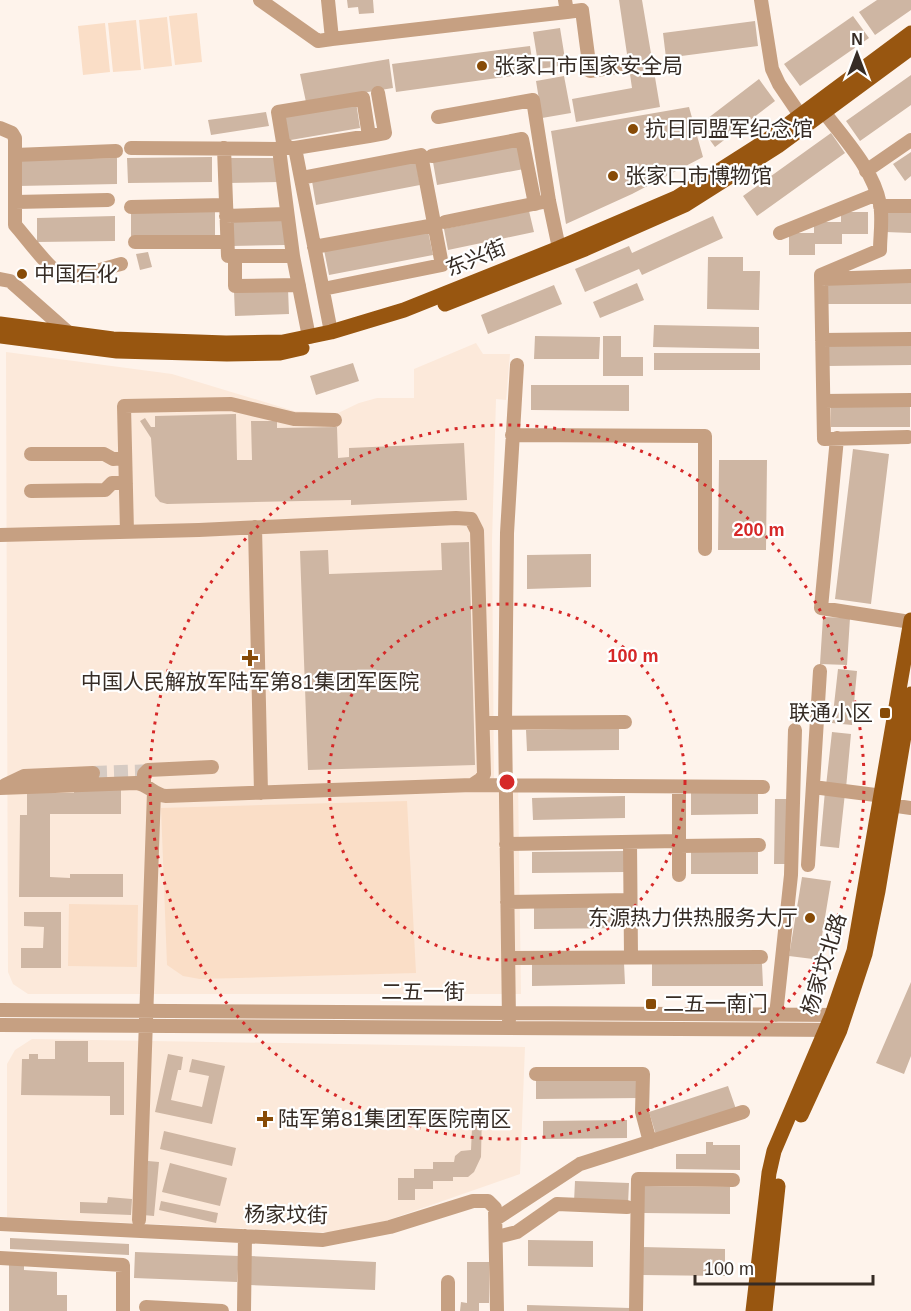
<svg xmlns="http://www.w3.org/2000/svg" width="911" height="1311" viewBox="0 0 911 1311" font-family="Helvetica,'Noto Sans SC',sans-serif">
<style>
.built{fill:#fce9da}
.green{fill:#fadec7}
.building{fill:#ceb6a3}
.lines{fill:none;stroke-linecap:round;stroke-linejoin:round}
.minor-tunnel{stroke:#d6cbc3;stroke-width:14;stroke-dasharray:14 7;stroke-linecap:butt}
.minor{stroke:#c6a082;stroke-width:14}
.major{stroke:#985610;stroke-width:15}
.ring{fill:none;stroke:#d62828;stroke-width:3;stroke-dasharray:3 6}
.poi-dot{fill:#874b07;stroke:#fff;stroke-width:2}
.labels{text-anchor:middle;stroke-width:4.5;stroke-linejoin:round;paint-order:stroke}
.poi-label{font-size:21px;fill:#362c25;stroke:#fff;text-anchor:start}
.street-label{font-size:21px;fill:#362c25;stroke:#fff}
.centre{fill:#d62828;stroke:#fff;stroke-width:3}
.ring-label{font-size:18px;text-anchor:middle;font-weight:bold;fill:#d62828;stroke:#fff;stroke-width:4.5;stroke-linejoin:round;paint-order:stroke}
</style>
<rect width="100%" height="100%" fill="#fef3eb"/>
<!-- built -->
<path class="built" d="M476,343L483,354H510L506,400L496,399L492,542L494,780H518L521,994H28L13,984L8,972L6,352L172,374L294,411L336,414L359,403L377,398H414V369Z
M32,1039L525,1047L520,1174L371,1226L340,1233L7,1217V1064L15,1050Z"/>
<!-- green -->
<path class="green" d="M197,13L202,62L175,65L169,16Z
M167,17L172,66L144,69L139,20Z
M136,20L141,70L113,72L108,23Z
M105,23L110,72L83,75L78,26Z
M407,801L416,973L200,979L183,976L167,965L161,808Z
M69,904L138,905L137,967L68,966Z"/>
<!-- building -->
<path class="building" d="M347,0H373L374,13L359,14L358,7L348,8Z
M619,0H642L660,107L576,122L572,99L632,88Z
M877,0H911V10L875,35L859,12Z
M853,16L869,38L800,86L784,64Z
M755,21L758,46L666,58L663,33Z
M560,28L566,65L539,69L533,32Z
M530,46L534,73L396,92L392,64Z
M389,59L393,88L306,102L300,74Z
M911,75V105L860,141L846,121Z
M564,76L571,113L542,118L536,81Z
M759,79L775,101L715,147L699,125Z
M356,102L360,128L285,141L280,116Z
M689,107L703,157L632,194L566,224L551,131Z
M266,112L269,126L211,135L208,120Z
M831,133L845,153L757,216L743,196Z
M519,146L524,169L437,185L433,162Z
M911,152V176L905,181L893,164Z
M212,157V182L128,183L127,158Z
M117,158V184L18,186V160Z
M226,158H277L278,182L227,183Z
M416,161L420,185L316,205L312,181Z
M215,211V236L131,237V212Z
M529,211L534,232L448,250L444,229Z
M887,211L911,212V233L886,232Z
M841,212H868V234H842V244H815V255H789V233H814V222H841Z
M115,216V241L37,242V218Z
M713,216L723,238L642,275L639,269L585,292L575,269L629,246L632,253Z
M284,220L285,245L231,246V221Z
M428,231L433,255L329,275L324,250Z
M148,252L152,267L140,270L136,254Z
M708,257H743V271H760L759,310L707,309Z
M825,282H911V304H825Z
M637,283L644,300L600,318L593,302Z
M554,285L562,304L488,334L481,315Z
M288,289L289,314L235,316L234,291Z
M654,325L759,327V349L653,347Z
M535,336L600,337L599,359H534Z
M603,336H621V357H643V376H603Z
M911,343V365L827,366L826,344Z
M654,353H760V370H654Z
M353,363L359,381L316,395L310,376Z
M531,385H629V411L531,410Z
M831,405H910V427H831Z
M236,414L237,460H252L251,421H277V428L337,427L338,458L349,457V448L464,443L467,500L351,505V500L167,504L160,502L155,496L151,438L140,421L145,418L151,427H155V416Z
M853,449L889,454L871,604L835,599Z
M719,460H767L766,550H718Z
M469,542L475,765L308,770L300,551L328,550L329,574L442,570L441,543Z
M591,554V587L527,589V555Z
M823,617L850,618L847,665L820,664Z
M838,669L857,671L852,725L832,723Z
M619,728V750L527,751L526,730Z
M832,732L851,734L846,788L826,786Z
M121,788V814H50V877L70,878V874H123V897H19L20,815H27V793H74V789Z
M825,791L845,793L839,848L820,846Z
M758,792V814L691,815V793Z
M625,796V818L533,820L532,798Z
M775,799H788L787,864H774Z
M624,851L625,872L532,873V852Z
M758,851V874H691V852Z
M802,877L831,881L819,954L813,959L789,956Z
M626,906L627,928L534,929V908Z
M24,912H61V968H21V948H43L44,927L24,926Z
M624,963L625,984L532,986V964Z
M652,964H762L763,986H652Z
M911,982V1056L904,1074L876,1063Z
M55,1041H88V1062H124V1115H110V1096L21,1095L22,1059H29V1054H38V1059H55Z
M168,1054L183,1057L181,1070H178L171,1100L202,1107L209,1076L189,1072L192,1059L225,1066L212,1124L155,1112Z
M536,1077H640V1098L536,1099Z
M728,1086L736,1109L656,1135L649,1112Z
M468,1111H482L481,1157L474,1172L468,1177H453V1181H433V1189H415V1200H398V1178H414V1169H433V1162H454L455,1156L461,1151L471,1150L472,1128H467Z
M627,1120V1138L543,1139V1121Z
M164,1131L236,1148L232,1166L160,1149Z
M706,1142H713V1145H740V1170L676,1169V1154H706Z
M148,1161L159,1162L154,1216L143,1215Z
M170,1163L227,1178L220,1206L162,1192Z
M575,1181L629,1183L628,1204L574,1202Z
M644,1186L730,1187V1214L644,1213Z
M108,1197L132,1199L131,1215L80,1213V1202L107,1203Z
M161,1201L218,1213L216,1223L159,1210Z
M10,1238L129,1244V1255L10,1249Z
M528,1240L593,1241V1267L528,1266Z
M642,1247L725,1249V1276L642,1275Z
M135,1252L239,1256L237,1282L134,1278Z
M250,1256L376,1262L375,1290L249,1285Z
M467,1262H489V1303H479V1311H460L461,1302L467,1303Z
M9,1264H24V1270L57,1272V1295H67V1311H9Z
M527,1305L630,1308V1311H527Z"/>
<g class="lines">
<!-- minor-tunnel -->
<path class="minor-tunnel" d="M93,773L154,771"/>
<!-- minor -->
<path class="minor" d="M260,0L318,41L332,39
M328,0L332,39L567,12L565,0
M761,0L772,69L779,84L800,115
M567,12L582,10L590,71L623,66
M824,112C845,140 873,169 880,204C883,218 880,236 880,250L821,275L824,439L908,437
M438,117L533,100L549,201L559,248
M0,128L12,133L15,138V225C25,236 49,269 60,274C74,280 108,267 121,264
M369,136L385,133L378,93
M131,148L279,149L293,256
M224,148L228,256H293L309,337
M295,148H289L283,142L278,112L363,98L369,136L295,148L331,332
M15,155L116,151
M432,156L522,139L535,204
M866,171L911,140
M301,178L421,155L442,265L323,289
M15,202L108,200
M880,206H911
M131,207L225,205
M226,216L287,214
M445,222L543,202
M780,233L877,194
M135,242H227
M314,247L435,225
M235,256V286L299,285
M0,279L10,281L70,334V337
M821,279L911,276
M822,340L911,339
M824,401L911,400
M512,435L705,436V549
M837,438L821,608L911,622
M31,454H104L113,459L125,458
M31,491L105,490L112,483H126
M255,527L261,793
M127,532L124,406L231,404L294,419L335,420
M0,535L199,530L456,518L471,519L477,531L484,774L481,779L472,785L166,796C154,795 148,784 136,783L0,788
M483,723L625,722
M144,784V774L148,770L212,767
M5,785L24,776L93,773
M472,785L763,787
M679,787V875
M813,787L891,797
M883,804L911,808
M630,842L631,957
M506,844L679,841
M679,846L759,845
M808,865L820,671
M507,902L630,900
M508,958L761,957
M0,1010L840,1015
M776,1015L791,875L795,730
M509,1020L505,723L507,533L517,365
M0,1025L835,1030
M536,1074H643L642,1112L650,1142
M496,1219L580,1164L743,1112
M139,1220C145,1077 148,935 154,792
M0,1224L323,1240L390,1227L473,1201H488L495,1208L497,1311
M497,1237L517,1232L557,1204L627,1207
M0,1258L123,1265V1311
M448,1282V1311
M146,1307L222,1311
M244,1311L245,1236
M636,1311L638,1179L733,1180"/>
<!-- major -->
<path class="major" d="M445,304L585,249L685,205L778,146L911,48
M0,324L113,339L226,343L283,342L331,332L404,310L559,248L676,198L767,140L911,33
M0,336L117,351L227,354L280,353L302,348
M801,1115L840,1030L865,954L878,891L911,694
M753,1311L769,1173L774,1151L832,1015L854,951L911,620
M765,1311L778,1186"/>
</g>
<!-- distance rings -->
<g class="ring">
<circle cx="507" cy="782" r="178"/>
<circle cx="507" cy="782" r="357"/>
</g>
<!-- markers -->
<g class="poi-dot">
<circle cx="482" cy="66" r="6"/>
<circle cx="633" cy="129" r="6"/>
<circle cx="613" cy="176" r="6"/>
<circle cx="22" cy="274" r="6"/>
<path d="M247 649h6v6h6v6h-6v6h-6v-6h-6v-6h6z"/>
<rect x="879" y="707" width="12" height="12" rx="3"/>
<circle cx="810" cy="918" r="6"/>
<rect x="645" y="998" width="12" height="12" rx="3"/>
<path d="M262 1110h6v6h6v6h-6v6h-6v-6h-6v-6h6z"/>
</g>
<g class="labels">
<!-- poi labels -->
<g class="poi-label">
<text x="494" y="73">张家口市国家安全局</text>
<text x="645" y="136">抗日同盟军纪念馆</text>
<text x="625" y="183">张家口市博物馆</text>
<text x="34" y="281">中国石化</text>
<text x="250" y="689" text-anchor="middle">中国人民解放军陆军第81集团军医院</text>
<text x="873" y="720" text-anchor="end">联通小区</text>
<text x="798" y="925" text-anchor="end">东源热力供热服务大厅</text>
<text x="663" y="1011">二五一南门</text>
<text x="278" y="1126">陆军第81集团军医院南区</text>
</g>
<!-- street labels -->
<g class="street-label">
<text transform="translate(476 258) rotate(-22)" y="7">东兴街</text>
<text transform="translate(824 964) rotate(-73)" y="7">杨家坟北路</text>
<text x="423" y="999">二五一街</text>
<text transform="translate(286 1215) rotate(1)" y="7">杨家坟街</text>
</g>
</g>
<circle cx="507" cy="782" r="9" class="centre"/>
<g class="ring-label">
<text x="759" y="536">200 m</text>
<text x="633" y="662">100 m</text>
</g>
<!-- north arrow -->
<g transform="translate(857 54)" stroke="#ffffff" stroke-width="4.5" paint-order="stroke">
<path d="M0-4.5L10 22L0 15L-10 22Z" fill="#362c25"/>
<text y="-9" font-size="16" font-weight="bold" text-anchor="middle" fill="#362c25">N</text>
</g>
<!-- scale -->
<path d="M695 1275v9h178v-9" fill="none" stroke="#362c25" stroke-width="3"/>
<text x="704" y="1275" font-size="18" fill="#362c25" stroke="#ffffff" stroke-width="4.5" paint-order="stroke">100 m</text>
</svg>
